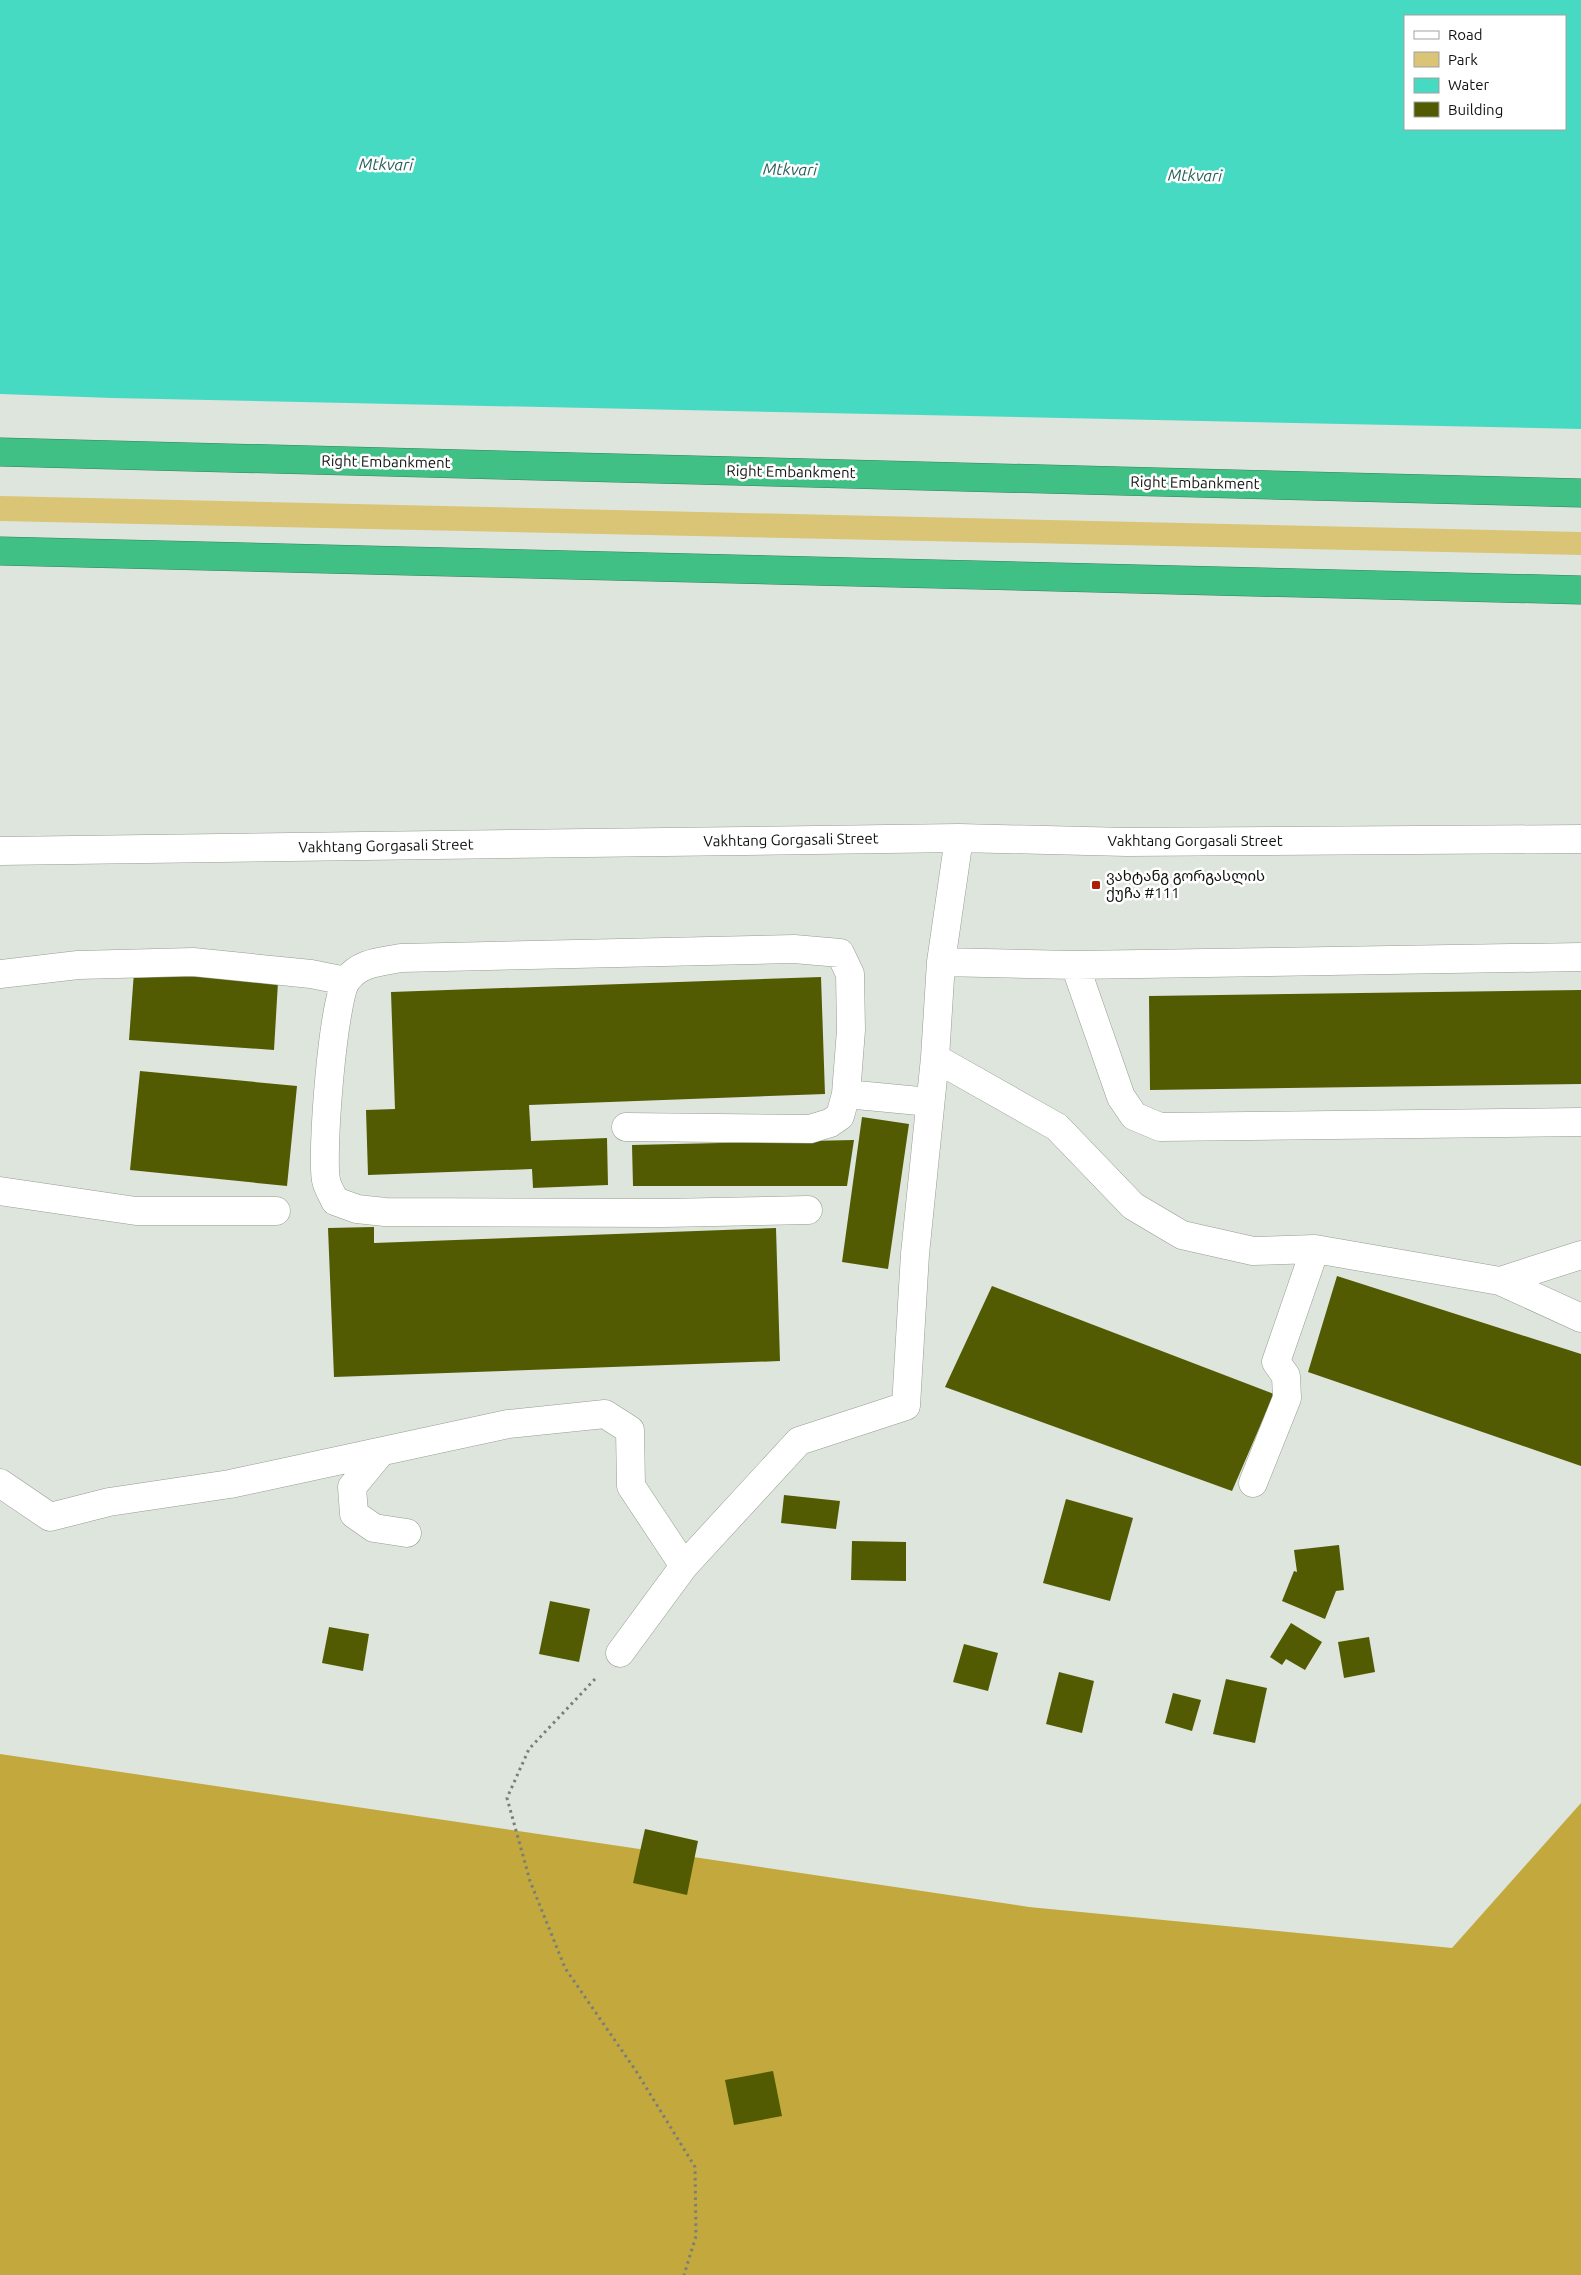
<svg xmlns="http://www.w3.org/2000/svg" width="1581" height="2275" viewBox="0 0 1581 2275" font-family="Ubuntu,'Noto Sans Georgian',sans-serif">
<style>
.green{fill:#dac576}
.forest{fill:#c2a83d}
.water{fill:#46dac3;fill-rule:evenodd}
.building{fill:#525b02}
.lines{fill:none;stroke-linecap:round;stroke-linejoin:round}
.minor-casing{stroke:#969c94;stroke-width:29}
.highway-casing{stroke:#30835c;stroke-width:29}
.path{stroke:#797e78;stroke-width:3;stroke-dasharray:2.5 4;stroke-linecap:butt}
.minor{stroke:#fff;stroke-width:28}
.highway{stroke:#41c085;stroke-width:28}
.poi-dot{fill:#ad1e09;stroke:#fff;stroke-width:2}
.labels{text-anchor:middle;stroke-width:5;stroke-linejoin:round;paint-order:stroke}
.street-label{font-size:15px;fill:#111310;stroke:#fff}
.poi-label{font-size:15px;fill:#111310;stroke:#fff;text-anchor:start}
.water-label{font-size:16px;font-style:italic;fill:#276258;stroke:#fff}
</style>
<rect width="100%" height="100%" fill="#dee5dc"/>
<!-- green -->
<path class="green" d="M0,496L1581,532V555L0,521Z"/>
<!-- forest -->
<path class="forest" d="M0,1754L1029,1907L1452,1948L1581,1803V2275H0Z"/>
<!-- water -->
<path class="water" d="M0,0H1581V429L112,398L0,394ZM1405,16H1565V129H1405Z"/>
<!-- building -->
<path class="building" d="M134,972L278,982L274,1050L129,1040Z
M821,977L825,1094L529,1105L531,1141L607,1138L608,1185L533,1188L532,1169L368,1175L366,1110L395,1109L391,992Z
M1581,990V1084L1150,1090L1149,996Z
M140,1071L297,1086L287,1186L130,1170Z
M862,1117L909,1124L888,1269L842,1262Z
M854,1140L847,1186H633L632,1145Z
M374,1227V1243L776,1228L780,1361L334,1377L328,1228Z
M1337,1276L1581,1354V1466L1308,1372Z
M992,1286L1274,1394L1232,1491L945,1387Z
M784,1495L840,1501L836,1529L781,1523Z
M1066,1499L1133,1518L1110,1601L1043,1583Z
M852,1541L906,1542V1581L851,1580Z
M1339,1545L1344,1590L1336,1591L1325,1619L1282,1601L1294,1571L1297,1572L1294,1550Z
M550,1601L590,1609L579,1662L539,1654Z
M1291,1623L1322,1642L1305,1670L1286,1659L1282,1665L1270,1657Z
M329,1627L369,1634L363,1671L322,1663Z
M1369,1637L1375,1672L1344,1678L1338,1642Z
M964,1644L998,1653L988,1691L953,1682Z
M1059,1672L1094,1681L1082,1733L1046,1724Z
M1226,1679L1267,1688L1255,1743L1213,1734Z
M1173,1693L1201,1700L1192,1731L1165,1723Z
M645,1829L698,1841L687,1895L633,1883Z
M773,2071L782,2116L734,2125L725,2080Z"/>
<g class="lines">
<!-- minor casing -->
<g class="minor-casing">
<path id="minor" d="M0,851L959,838L1127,842L1581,839
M941,962L1075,965L1581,957
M1075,965L1121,1097L1134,1116L1160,1127L1581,1122
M0,974L78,965L193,962L311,974L346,981
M935,1058L1057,1127L1133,1206L1182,1235L1253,1251L1315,1249L1500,1281L1581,1255
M626,1127L810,1129L830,1123L840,1116L846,1094
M0,1191L136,1211H276
M808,1210L664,1213L385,1212L357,1209L335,1201C332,1194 327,1187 326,1180C321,1154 333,998 347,980C360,962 381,962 401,958L794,949L840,953L850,974L851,1030L846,1094L930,1102
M1500,1281L1581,1318
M381,1452L352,1487L354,1514L374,1528L407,1533
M0,1483L50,1517L109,1502L230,1484L508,1424L605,1414L630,1430L631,1486L684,1566
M1253,1483L1287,1398L1286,1376L1276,1362L1315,1249
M620,1653L684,1566L799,1441L906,1406L915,1254L935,1058L941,962L959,838"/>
</g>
<!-- highway casing -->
<g class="highway-casing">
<path id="highway" d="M0,452L1581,493
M0,551L1581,590"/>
</g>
<!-- path -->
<path class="path" d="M595,1679L529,1749L507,1798L530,1881L565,1968L636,2071L695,2167L696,2236L684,2275"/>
<!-- minor -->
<use href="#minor" class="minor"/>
<!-- highway -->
<use href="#highway" class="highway"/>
</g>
<!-- markers -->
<rect class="poi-dot" x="1091" y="880" width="10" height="10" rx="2.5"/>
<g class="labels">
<!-- street labels -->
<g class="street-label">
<text transform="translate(386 462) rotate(1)" y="5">Right Embankment</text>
<text transform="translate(791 472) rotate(1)" y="5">Right Embankment</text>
<text transform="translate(1195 483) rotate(1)" y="5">Right Embankment</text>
<text transform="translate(791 840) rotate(-1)" y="5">Vakhtang Gorgasali Street</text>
<text x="1195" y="846">Vakhtang Gorgasali Street</text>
<text transform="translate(386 846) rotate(-1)" y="5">Vakhtang Gorgasali Street</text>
</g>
<!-- poi labels -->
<g class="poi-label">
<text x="1106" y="881">ვახტანგ გორგასლის<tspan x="1106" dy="17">ქუჩა #111</tspan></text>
</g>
<!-- water labels -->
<g class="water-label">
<text transform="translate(386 164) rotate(1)" y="6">Mtkvari</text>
<text transform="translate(790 169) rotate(1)" y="6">Mtkvari</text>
<text transform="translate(1195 175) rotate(1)" y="6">Mtkvari</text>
</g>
</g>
<!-- legend -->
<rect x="1404" y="15" width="162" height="115" fill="#ffffff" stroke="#a0a19f"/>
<rect x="1414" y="31" width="25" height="8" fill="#ffffff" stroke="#a0a19f"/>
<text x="1448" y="40" font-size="15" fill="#111310">Road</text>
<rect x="1414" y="52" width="25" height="15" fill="#dac576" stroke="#a0a19f"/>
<text x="1448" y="65" font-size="15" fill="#111310">Park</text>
<rect x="1414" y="78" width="25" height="15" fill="#46dac3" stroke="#a0a19f"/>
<text x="1448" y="90" font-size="15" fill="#111310">Water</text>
<rect x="1414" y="102" width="25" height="15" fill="#525b02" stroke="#a0a19f"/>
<text x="1448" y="115" font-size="15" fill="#111310">Building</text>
</svg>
